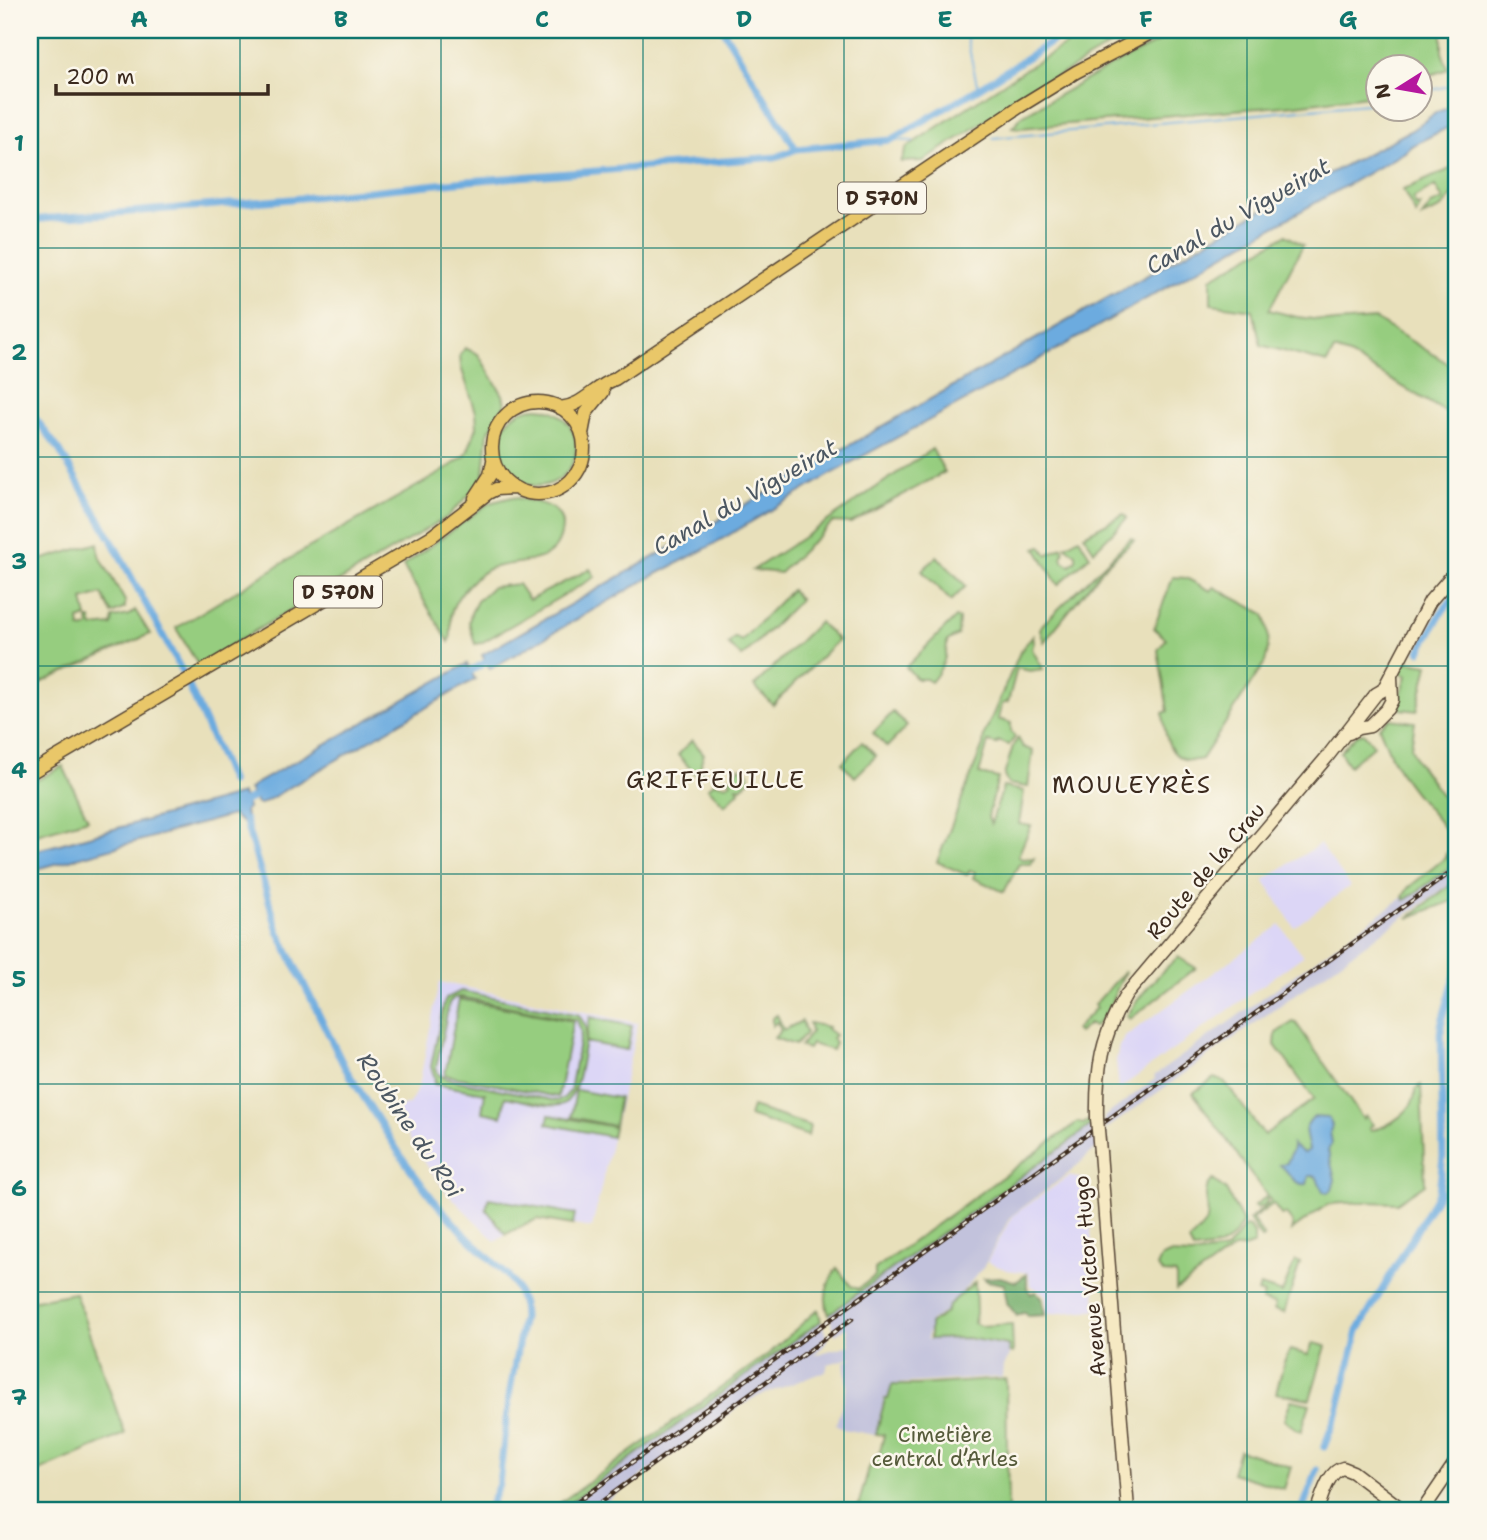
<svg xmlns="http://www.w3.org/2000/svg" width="1487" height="1540" viewBox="0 0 1487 1540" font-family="'Shantell Sans',sans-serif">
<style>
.built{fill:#dcd6f6}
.industrial{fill:#c2c2dc}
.green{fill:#96cd7f;stroke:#687c4e;stroke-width:2;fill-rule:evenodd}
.forest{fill:#78b06e;stroke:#5a6d46;stroke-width:2}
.water{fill:#6cabdf;stroke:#546a7e;stroke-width:2}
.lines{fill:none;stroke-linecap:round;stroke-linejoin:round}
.stream{stroke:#6cabdf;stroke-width:2}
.canal{stroke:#6cabdf;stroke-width:7}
.secondary-casing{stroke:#554536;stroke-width:15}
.primary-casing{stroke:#554536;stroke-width:15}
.secondary{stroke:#f6e9c3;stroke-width:12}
.primary{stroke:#e9c769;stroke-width:12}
.rail-casing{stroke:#3b2a1e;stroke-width:4.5}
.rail{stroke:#fbf7ec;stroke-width:2;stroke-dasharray:5;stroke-linecap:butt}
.secondary-bridge-casing{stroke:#554536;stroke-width:15;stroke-linecap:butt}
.secondary-bridge{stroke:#f6e9c3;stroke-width:12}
.grid{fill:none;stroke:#0f766e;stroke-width:2;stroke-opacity:0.55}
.labels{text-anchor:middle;stroke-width:5;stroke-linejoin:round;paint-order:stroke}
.shield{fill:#fbf7ec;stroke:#75685c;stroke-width:2}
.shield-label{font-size:19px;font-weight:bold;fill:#3b2a1e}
.street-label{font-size:21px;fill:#3b2a1e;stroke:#fbf7ec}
.park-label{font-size:21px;fill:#565b3b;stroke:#fbf7ec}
.water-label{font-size:23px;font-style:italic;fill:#4c5762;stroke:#fbf7ec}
.quarter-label{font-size:24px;letter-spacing:2px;fill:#3b2a1e;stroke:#fbf7ec}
.neatline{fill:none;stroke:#0f766e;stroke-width:2.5}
.grid-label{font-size:23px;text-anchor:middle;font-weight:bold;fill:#0f766e}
</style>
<rect width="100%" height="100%" fill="#fbf7ec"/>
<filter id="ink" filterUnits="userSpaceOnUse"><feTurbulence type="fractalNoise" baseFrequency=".0143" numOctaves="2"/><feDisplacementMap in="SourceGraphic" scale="14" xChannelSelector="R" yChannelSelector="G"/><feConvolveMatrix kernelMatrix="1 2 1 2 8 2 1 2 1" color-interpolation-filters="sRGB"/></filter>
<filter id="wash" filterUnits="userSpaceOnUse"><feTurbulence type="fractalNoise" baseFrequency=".00686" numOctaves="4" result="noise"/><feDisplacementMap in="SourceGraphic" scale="28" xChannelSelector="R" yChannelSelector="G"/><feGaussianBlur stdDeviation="1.57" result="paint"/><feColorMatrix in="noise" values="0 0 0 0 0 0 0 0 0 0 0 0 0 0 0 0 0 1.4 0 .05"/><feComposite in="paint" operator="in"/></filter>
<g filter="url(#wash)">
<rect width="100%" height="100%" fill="#e8e0bb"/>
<!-- built -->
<path class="built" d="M1320,844L1350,886L1294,927L1264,880Z
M1280,925L1303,956L1119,1089L1116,1061L1119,1046L1126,1036Z
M439,982L638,1023L592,1228L537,1219L518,1226L495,1241L447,1193L416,1151L395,1109L409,1104L419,1086Z
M1069,1176L1083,1179L1088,1187L1096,1310L1048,1314L1045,1294L1030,1285L1029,1273L1007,1270L987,1262L1012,1216Z"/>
<!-- industrial -->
<path class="industrial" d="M1453,866L1457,870V879L1105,1130L1106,1142L1094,1150L1069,1173L1010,1217L983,1268L944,1312L931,1321L927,1339H967L1008,1346L1009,1356L1003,1366L1002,1377L892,1384L887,1398H884L875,1435L842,1429L836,1424L847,1387L844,1362L854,1357L828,1364L826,1371L754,1398L734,1410L594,1510H559L821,1321L828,1339L823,1347L813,1355L850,1345L847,1328L835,1335L829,1314L1092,1124L1093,1138L1105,1130L1104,1117L1155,1079L1154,1076L1403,897L1406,900Z"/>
<!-- green -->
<path class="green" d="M1091,30H1136L1011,104L923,161L901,162L907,147L1027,68Z
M1186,30H1442V52L1448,69L1421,78L1420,66H1378V88L1367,96L1295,105L1020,128L1012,127L1022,116C1076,86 1128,53 1186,30Z
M1457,166V191L1440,209L1422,217L1431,205L1443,200L1435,186L1413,199L1416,206L1421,205L1416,215L1403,190Z
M1286,235L1303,245L1269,310L1297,317L1336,322L1375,319L1457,369V427L1449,424L1447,413L1349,355L1334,350L1327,363L1261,345L1253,310L1211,304V278Z
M465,348L478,354L503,395L505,404L488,433L484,474L477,487L447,517L198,665L176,628L301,552L442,472L466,455L477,427L476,412L461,367L460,355Z
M498 447a39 39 0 1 1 78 0a39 39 0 1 1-78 0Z
M932,449L945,472L851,523L833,522L780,573L753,570L810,533Z
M512,497C528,501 563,502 562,527C559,568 519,559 491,568C485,570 478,576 473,580C464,589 452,603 451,616C450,627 453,632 449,642L403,566L489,503Z
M1124,514L1127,518L1094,551L1084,535Z
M1079,538L1090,556L1058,585L1036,548L1041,546L1047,555L1062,547L1064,551L1062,555L1063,561L1070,565L1076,560V554L1065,546Z
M1131,538L1134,540L1105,566L1044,642L1040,630L1041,626Z
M98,543L99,555L125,601V608L112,614L102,594L83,600L87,617L79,620L80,629L89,627L88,619H91L93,627L112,625L113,618L129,615L135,610L150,634L38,684L30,650V563Z
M937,556L966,586L951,601L922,571Z
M590,569L595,577L481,643L475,644L469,622L471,613L477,601L492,587L518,584L529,600Z
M1173,577L1186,578L1211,591L1214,587L1264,614C1270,631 1270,645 1265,662L1202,759C1169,767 1165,737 1163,713L1168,711L1158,650L1166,639L1154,628Z
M791,590L800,600L742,657L728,644L735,637L741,641Z
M955,618L959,619L958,635L947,641C947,658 942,670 931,682L926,679H917L906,667Z
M819,622L838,640L773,705L754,686Z
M1033,635L1034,642L1032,649L1043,669L1030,671L1017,668L1008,702L1002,704L998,719L1011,723V731L1015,737L1009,745L998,741L997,744L988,742L979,774L998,778L988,817L991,824L1003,787L1024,791L1019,824L1031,826L1018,856L1022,859L1034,858L1031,864H1019L1004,892L973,878L975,872L970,870L967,875L937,862L983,745L984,735L1020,652Z
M1403,661L1428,665L1417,711L1401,709L1397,704V696L1401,694L1407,676L1398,671Z
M893,712L907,726L887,747L873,733Z
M1389,719L1415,722L1411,747L1416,760L1457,817V847C1440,818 1413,796 1397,767C1389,754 1385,741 1379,727Z
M1363,733L1374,745L1349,766L1340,752L1356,735Z
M1018,738L1023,747L1033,751L1028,787L1008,784L1004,776L1013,746Z
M692,740L704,754L701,762L703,773L699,778L678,755Z
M862,742L876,756L855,777L842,763Z
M63,766L88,819L30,836V784Z
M740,767L749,773V780L741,788L737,787L739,791L725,805L708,788L715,782C720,785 726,786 731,782L729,779Z
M1446,854L1453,866L1405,900L1403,897L1408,888L1445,858Z
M1455,881L1457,884L1455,900L1408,918Z
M1178,957L1196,968L1130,1019L1127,1016C1141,993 1157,975 1178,957Z
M1125,971L1106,1014L1094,1027L1089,1024L1078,1033L1075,1030L1096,1008L1094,1005Z
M461,991L579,1015L585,1025L586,1032C583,1049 579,1102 560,1105C546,1108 520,1099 505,1097L502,1116L482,1112L485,1093L434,1084L435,1078L431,1067L444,1003L447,998ZM461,997L577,1020L581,1032L570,1091L564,1098L557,1101L448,1079L439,1075L436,1068L449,1003L454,998Z
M459,999L573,1021L558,1097L445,1075Z
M777,1015L784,1030L802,1021L806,1033L795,1045L774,1038L781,1030L777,1022L772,1026V1018Z
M590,1017L632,1026L627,1050L585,1042Z
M1293,1022L1296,1023L1363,1119L1366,1116L1373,1125L1369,1127L1371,1130C1388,1128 1417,1109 1415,1090L1421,1085L1425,1184L1397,1203L1365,1202L1328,1204L1291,1231L1293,1223L1286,1214L1282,1216L1273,1204L1252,1219L1264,1237L1261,1238L1249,1220L1271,1201L1268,1197L1265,1205L1257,1208L1254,1206L1267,1196L1193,1093L1214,1078L1225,1082L1264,1135L1314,1099L1275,1045L1276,1033Z
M809,1023L828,1027L827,1029L835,1035L832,1038L835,1043L832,1050L811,1044L808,1049L800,1046L811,1032Z
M576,1090L619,1098L614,1126L571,1117Z
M752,1107L810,1126L808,1136L749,1116Z
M549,1115L614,1127L612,1137L547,1124Z
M1091,1119L1092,1124L1066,1144L829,1314C822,1297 827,1282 837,1268L851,1286L858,1289L875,1276V1269L1078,1122L1083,1124Z
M1213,1180L1226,1190L1243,1222C1225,1250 1224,1246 1193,1250L1189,1242C1195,1233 1204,1229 1207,1219C1211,1204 1199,1192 1213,1180Z
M489,1198L575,1214L573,1225L537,1219L506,1234L486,1209Z
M1245,1226L1249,1227L1254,1233V1244L1244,1248H1234L1176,1290V1274L1163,1273L1157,1267L1161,1258L1169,1254L1191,1255L1226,1250Z
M1295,1261L1300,1263L1284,1313L1274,1310L1275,1304L1262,1301L1264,1294L1258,1292L1260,1286L1282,1293Z
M975,1282L976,1313L974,1323L980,1326L1012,1324L1013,1353L1009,1352L1008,1345L967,1338L930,1339V1324L945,1313L950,1304Z
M75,1293L125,1434L30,1475V1301Z
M818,1309L821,1321L559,1510H550L771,1352Z
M1313,1343L1326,1346L1310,1399L1276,1393L1284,1362L1290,1350L1308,1355Z
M1006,1379L1008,1510H857L869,1468L880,1451L884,1435L876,1434L885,1399H888L892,1385H918Z
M1291,1400L1310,1404L1301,1432L1284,1420Z
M1239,1450L1291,1467L1284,1489L1232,1473Z"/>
<!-- forest -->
<path class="forest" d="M1027,1274V1288L1031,1294L1036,1292L1042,1298L1045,1315L1028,1316L1025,1312L1017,1316L1007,1303L1004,1284L987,1281L984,1278L1000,1277L1016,1282Z"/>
<!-- water -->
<path class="water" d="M1457,105V123L1411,146L1405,152L994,385L850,463L707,548L651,577L490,669L482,655L1279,200L1412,130L1437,112Z
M467,664L475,679L261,804H257L249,790L255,784Z
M242,794L248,808L245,810L247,826L232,815L30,871V852Z
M1313,1117L1328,1118L1332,1125L1330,1132L1332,1143L1328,1150L1335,1180L1332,1190L1327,1193L1323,1191L1316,1176H1309L1307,1184C1293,1186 1290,1172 1280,1165L1287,1163L1293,1148L1292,1145L1304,1153L1309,1150C1307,1135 1300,1131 1313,1117Z"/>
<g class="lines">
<!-- stream -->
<path class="stream" d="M965,30L978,89
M1420,93L1457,84
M993,138L1378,103
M891,140L913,141"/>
<!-- canal -->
<path class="canal" d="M723,30L796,149L891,140L978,89L1070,30
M30,220L291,199L467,181L777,157L796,149
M30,411L60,451L109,536
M112,541L184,675L231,782
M1420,651L1441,613L1457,593
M464,675L493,658
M237,805L260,794
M245,820L278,931L344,1066L403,1159L432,1198L463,1233L509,1277L516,1287L522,1304L523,1317L509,1397L499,1484L488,1510
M1324,1447L1338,1411L1358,1331L1439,1192L1443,1157L1441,1025L1457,969
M1302,1510L1317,1470"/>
</g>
</g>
<g filter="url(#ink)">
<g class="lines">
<!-- secondary casing -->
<g class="secondary-casing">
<path id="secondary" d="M1349,733L1358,728L1370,726L1387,709L1392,700L1391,677
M1097,1119C1096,1070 1101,1037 1126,995L1327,757L1376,694L1383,690L1430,601L1457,570
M1100,1152L1128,1510
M1317,1510C1322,1497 1328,1471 1343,1468L1353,1472L1403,1510
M1423,1510L1457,1460"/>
</g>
<!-- primary casing -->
<g class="primary-casing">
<path id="primary" d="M492 448a46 46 0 1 1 92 0a46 46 0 1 1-92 0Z
M560,408C583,406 594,387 615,379L1019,107L1076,72L1156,30
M582,434L586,413L603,392
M475,498L490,475L493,461
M30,773L432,536L488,493L496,489L514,488"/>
</g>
<!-- secondary -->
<use href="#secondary" class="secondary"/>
<!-- primary -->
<use href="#primary" class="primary"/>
<!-- rail casing -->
<g class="rail-casing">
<path id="rail" d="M566,1510L1457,868
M590,1510L852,1319"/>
</g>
<!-- rail -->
<use href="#rail" class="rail"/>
<!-- secondary-bridge casing -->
<g class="secondary-bridge-casing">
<path id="secondary-bridge" d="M1097,1119L1100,1152"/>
</g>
<!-- secondary-bridge -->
<use href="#secondary-bridge" class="secondary-bridge"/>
</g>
</g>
<!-- grid -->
<path class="grid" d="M240,30V1510M441,30V1510M643,30V1510M844,30V1510M1046,30V1510M1247,30V1510M30,248H1457M30,457H1457M30,666H1457M30,874H1457M30,1084H1457M30,1292H1457"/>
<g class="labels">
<!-- shield labels -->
<g class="shield">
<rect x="838" y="182.5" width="88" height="31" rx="5"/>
<rect x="294" y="576.5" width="88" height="31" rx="5"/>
</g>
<g class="shield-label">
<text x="882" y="205">D 570N</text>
<text x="338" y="599">D 570N</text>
</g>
<!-- street labels -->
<g class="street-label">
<text transform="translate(1206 871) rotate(-50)" y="7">Route de la Crau</text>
<text transform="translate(1090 1276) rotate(-95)" y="7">Avenue Victor Hugo</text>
</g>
<!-- park labels -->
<g class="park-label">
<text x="945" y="1442">Cimetière<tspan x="945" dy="24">central d’Arles</tspan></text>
</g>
<!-- water labels -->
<g class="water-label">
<text transform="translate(1238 216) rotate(-30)" y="8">Canal du Vigueirat</text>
<text transform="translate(745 497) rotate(-30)" y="8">Canal du Vigueirat</text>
<text transform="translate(410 1125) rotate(56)" y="8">Roubine du Roi</text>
</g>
<!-- quarter labels -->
<g class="quarter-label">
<text x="716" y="788">GRIFFEUILLE</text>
<text x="1132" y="793">MOULEYRÈS</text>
</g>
</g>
<!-- margin -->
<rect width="1487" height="1540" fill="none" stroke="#fbf7ec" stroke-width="77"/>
<!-- north arrow -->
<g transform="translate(1399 88) rotate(259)"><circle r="33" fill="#fbf7ec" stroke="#aea59a" stroke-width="2"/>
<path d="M0-5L12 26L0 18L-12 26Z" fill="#b5179e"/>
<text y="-10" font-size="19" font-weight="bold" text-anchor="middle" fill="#3b2a1e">N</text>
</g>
<!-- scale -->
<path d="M56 84v10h212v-10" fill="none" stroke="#3b2a1e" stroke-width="3.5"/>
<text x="66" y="84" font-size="21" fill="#3b2a1e" stroke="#fbf7ec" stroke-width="5" paint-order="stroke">200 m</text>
<rect x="38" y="38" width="1410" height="1464" class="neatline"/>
<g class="grid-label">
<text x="139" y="27">A</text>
<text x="341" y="27">B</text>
<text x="542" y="27">C</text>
<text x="744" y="27">D</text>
<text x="945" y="27">E</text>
<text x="1146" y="27">F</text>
<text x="1348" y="27">G</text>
<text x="19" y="151">1</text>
<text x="19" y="360">2</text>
<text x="19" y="569">3</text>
<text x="19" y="778">4</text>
<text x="19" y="987">5</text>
<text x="19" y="1196">6</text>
<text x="19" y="1405">7</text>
</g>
</svg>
